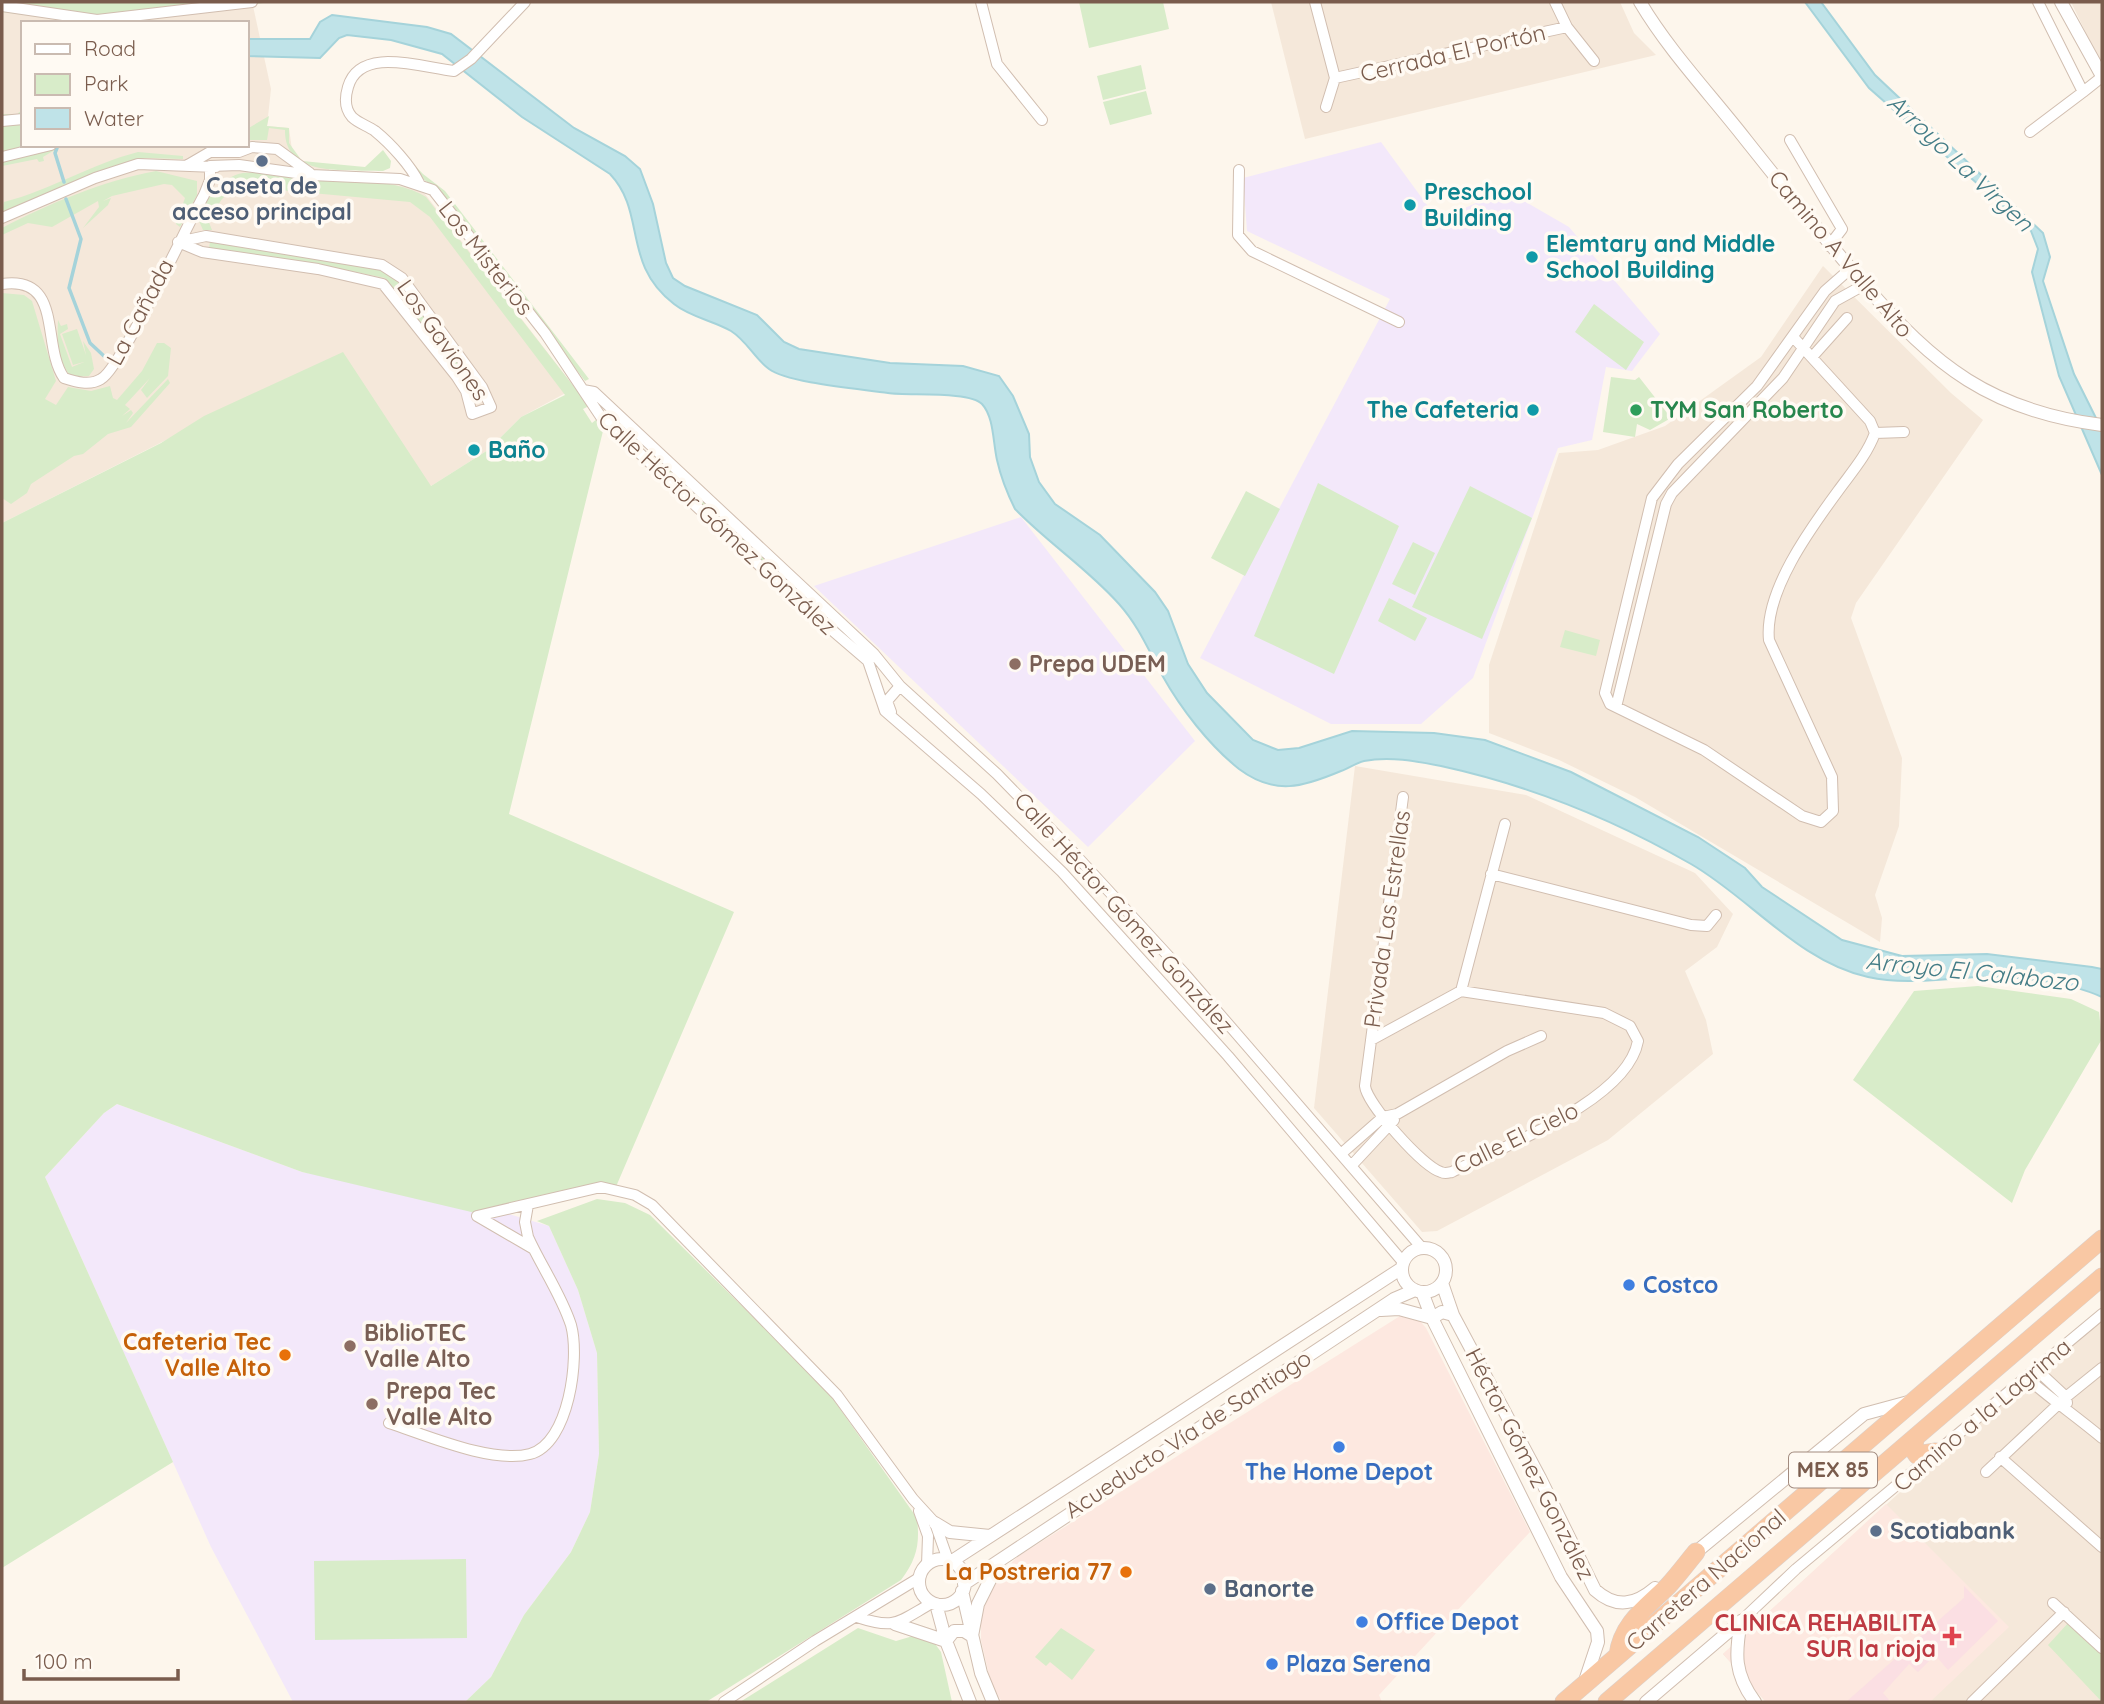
<svg xmlns="http://www.w3.org/2000/svg" width="2104" height="1704" viewBox="0 0 2104 1704" font-family="Quicksand,sans-serif">
<style>
.residential{fill:#f5e8da}
.commercial{fill:#fde8e0}
.education{fill:#f3e8fa}
.medical{fill:#fbdfe3}
.green{fill:#d8ecc9}
.water{fill:#bfe3e8;stroke:#a5d3da;stroke-width:2}
.lines{fill:none;stroke-linecap:round;stroke-linejoin:round}
.stream{stroke:#a5d3da;stroke-width:3.5}
.minor-casing{stroke:#d1beb0;stroke-width:12}
.tertiary-casing{stroke:#d1beb0;stroke-width:14}
.trunk-casing{stroke:#dad1cd;stroke-width:19}
.minor{stroke:#fff;stroke-width:10}
.tertiary{stroke:#fff;stroke-width:12}
.trunk{stroke:#f9c8a4;stroke-width:18}
.service-dot{fill:#5c6f8a;stroke:#fffaf3;stroke-width:2.5}
.culture-dot{fill:#0f9aa8;stroke:#fffaf3;stroke-width:2.5}
.leisure-dot{fill:#2e9e5b;stroke:#fffaf3;stroke-width:2.5}
.education-dot{fill:#8d6e63;stroke:#fffaf3;stroke-width:2.5}
.shop-dot{fill:#3f7fe0;stroke:#fffaf3;stroke-width:2.5}
.food-dot{fill:#e8710a;stroke:#fffaf3;stroke-width:2.5}
.health-dot{fill:#e0444e;stroke:#fffaf3;stroke-width:2.5}
.labels{text-anchor:middle;stroke-width:7;stroke-linejoin:round;paint-order:stroke}
.shield{fill:#fffaf3;stroke:#a28b7f;stroke-width:2}
.shield-label{font-size:21px;font-weight:bold;fill:#7a5c4d}
.street-label{font-size:23px;fill:#7a5c4d;stroke:#fffaf3}
.service-label{font-size:23px;font-weight:bold;fill:#4e5e75;stroke:#fffaf3;text-anchor:start}
.culture-label{font-size:23px;font-weight:bold;fill:#0d838f;stroke:#fffaf3;text-anchor:start}
.leisure-label{font-size:23px;font-weight:bold;fill:#27864d;stroke:#fffaf3;text-anchor:start}
.education-label{font-size:23px;font-weight:bold;fill:#785e54;stroke:#fffaf3;text-anchor:start}
.shop-label{font-size:23px;font-weight:bold;fill:#366cbe;stroke:#fffaf3;text-anchor:start}
.food-label{font-size:23px;font-weight:bold;fill:#c56008;stroke:#fffaf3;text-anchor:end}
.health-label{font-size:23px;font-weight:bold;fill:#be3a42;stroke:#fffaf3;text-anchor:end}
.water-label{font-size:24px;font-style:italic;fill:#437c86;stroke:#fffaf3}
</style>
<rect width="100%" height="100%" fill="#fdf6ec"/>
<!-- residential -->
<path class="residential" d="M1271,2H1620L1634,33L1656,55L1305,139Z
M2071,2H2102V62L2096,54Z
M253,6L271,89L267,126L289,128L292,150L302,161L329,165V180L409,186L425,194L575,388L521,417L488,450L431,486L172,437L2,523V12L81,23H23V145H247V23H115Z
M1823,266L1951,393L1983,420L1856,603L1851,618L1902,758L1899,826L1875,895L1882,918L1880,942L1635,797L1559,760L1489,733V665L1559,453L1598,450L1665,426L1761,357Z
M1355,766L1526,795L1695,873L1733,914L1717,947L1685,971L1706,1020L1713,1054L1608,1140L1437,1231L1422,1232L1314,1108Z
M2102,1318V1702H1766L1723,1654L1946,1450Z"/>
<!-- commercial -->
<path class="commercial" d="M1400,1316L1420,1321L1426,1328L1530,1532L1379,1695L1382,1702H1002L991,1684L981,1640V1614L994,1581L1017,1557Z
M1886,1504L2009,1627L1930,1702H1766L1723,1654Z"/>
<!-- education -->
<path class="education" d="M1381,142L1438,220L1505,190L1569,227L1660,334L1632,371L1606,367L1592,440L1558,448L1473,678L1421,724H1331L1200,658L1390,299L1247,231L1243,178Z
M1021,517L1195,741L1088,847L814,586Z
M117,1104L302,1172L486,1207L549,1226L578,1290L597,1353L599,1454L590,1512L571,1552L524,1615L491,1677L465,1702H293L211,1547L45,1177L104,1113Z"/>
<!-- medical -->
<path class="medical" d="M1964,1586L1998,1621L1948,1670L1931,1650L1929,1652L1933,1657L1918,1672L1909,1664L1883,1693L1889,1700L1887,1702H1846L1964,1598Z"/>
<!-- green -->
<path class="green" d="M2,2H272L81,23L2,12Z
M1079,2H1163L1169,29L1089,48Z
M1141,65L1146,89L1103,100L1097,76Z
M1146,91L1152,114L1110,125L1103,102Z
M19,112H23V145H63L43,157L44,161L39,162L37,159L2,166V114H18Z
M269,116L267,126L289,128V143L302,161L365,167L383,150L391,161L390,168L383,171C349,169 284,179 285,130L269,128L267,140H247V129Z
M401,151L423,174L445,191L589,379L585,381L436,188L417,175Z
M138,152L183,156V159L145,158L120,165L2,214L4,202C51,190 91,164 138,152Z
M156,171L197,181V195L180,227L176,224L185,198L172,185L164,184L112,196L103,201L111,198L108,205L83,228L99,207L98,201L52,227L28,223L2,235V228C50,203 103,181 156,171Z
M243,173C283,172 396,176 426,197L589,406L583,409L592,423L597,419L603,431L509,814L734,912L615,1189L484,1215L302,1172L117,1104L104,1113L45,1177L173,1462L2,1568V523L161,443L204,416L343,352L431,486L488,450L521,417L565,395L430,217L410,202L236,186L222,199L208,220L212,230H203L199,221C202,201 223,176 243,173Z
M210,242L377,268L396,278L476,385L470,388L385,278L312,263L209,248Z
M2,293L24,295L32,301L56,381L45,399L56,405L68,387L91,391L110,386L113,398L117,400L142,371L157,343H164L171,348L168,376L147,398L141,390L150,378L125,405L130,409L122,416L131,410L133,413L126,423L168,379L170,383L131,427L108,434L83,454L74,456L31,484L27,493L11,504L2,498Z
M1594,304L1644,342L1626,370L1575,332Z
M58,320L61,326L67,324L68,329L60,334L72,367L84,362L73,365L62,334L77,329L86,355L83,341L91,353L94,369L89,376L71,377C57,359 57,341 58,320Z
M1611,377L1635,380L1639,377L1671,418L1650,430L1637,424L1635,437L1603,432Z
M656,457L852,640L849,643L653,461Z
M1318,483L1399,526L1334,674L1254,636Z
M1470,486L1532,518L1482,639L1412,607Z
M1246,491L1280,509L1245,576L1211,558Z
M1413,542L1435,553L1415,595L1392,584Z
M1389,598L1427,618L1415,641L1378,621Z
M1565,630L1600,640L1596,656L1560,647Z
M1978,986L2071,999L2099,1012L2102,1039L2025,1170L2012,1203L1853,1080L1914,991Z
M597,1199L625,1203L650,1215L826,1389L917,1518C920,1544 917,1559 901,1580L706,1702H465L491,1677L524,1615L571,1552L590,1512L599,1454L597,1353L578,1290L549,1226L537,1221Z
M466,1559L467,1638L315,1640L314,1561Z
M2069,1622L2102,1654V1702L2048,1645Z
M858,1628L896,1641L913,1636L933,1641L941,1652L952,1702H740Z
M1061,1628L1095,1650L1072,1680L1050,1662L1046,1666L1035,1657Z"/>
<!-- water -->
<path class="water" d="M1805,2H1821L1875,75L2043,233L2050,257L2043,281L2074,374L2102,430V475L2059,376L2032,272L2038,249L2031,231L1869,88Z
M332,15L427,27L451,34L574,128L625,156L640,169L653,204L666,263L673,278L685,286L757,315L784,342L799,349L890,363L963,366L999,376L1013,396L1029,434L1030,457L1039,482L1055,504L1100,535L1155,592L1168,611L1188,664L1207,693L1253,740L1278,750L1299,748L1352,731L1434,733L1485,740L1571,772L1698,837L1745,868L1762,887L1842,940L1902,956L1987,954L2092,967L2102,969V997C2069,982 2014,975 1977,977C1941,979 1903,985 1868,977C1799,962 1750,898 1691,864C1613,819 1528,785 1441,766C1416,761 1389,756 1364,761C1356,763 1349,768 1341,771C1303,787 1275,796 1239,769C1209,745 1181,709 1162,675C1149,651 1138,625 1119,604C1088,569 1048,543 1015,509C1007,493 1001,478 997,460C993,443 994,417 982,404C970,391 908,396 888,393C862,389 787,383 769,369C754,358 747,341 731,331C714,321 690,317 674,304C621,263 647,213 610,174L522,117L442,54L391,40L347,35L339,38L320,58L247,56V39H310L320,22Z"/>
<g class="lines">
<!-- stream -->
<path class="stream" d="M57,148L55,153L64,182
M66,199L81,239L69,288L90,343L105,357"/>
<!-- minor casing -->
<g class="minor-casing">
<path id="minor" d="M981,2L997,64L1042,120
M1315,2L1335,78
M1555,2L1567,27L1594,61
M2038,2L2083,92L2102,77
M2,6L97,20L252,2
M1335,78L1567,27
M1326,107L1335,78
M2,121L23,119
M2030,132L2083,92
M1790,140L1842,229L1829,246
M2,157L51,145
M186,166L210,152H239L252,147L277,149L310,173
M210,166L239,165L311,175L400,179L433,190L545,333L601,417L791,595L868,661L885,711L981,794L1062,872L1228,1056L1403,1262
M1239,170L1238,235L1252,251L1399,322
M419,183C411,166 391,144 375,131C368,126 358,123 352,117C344,108 345,97 348,87C360,45 423,68 454,71L471,59L525,2
M2,218L95,178L138,164L216,167
M206,236L382,265L402,278L482,387L491,407L472,414L466,391L457,377L383,284L318,269L202,252L178,242Z
M2,284C64,275 41,346 64,378C76,382 90,386 101,379C120,370 187,225 204,195L210,180V166
M1794,338L1870,421L1875,433C1867,455 1851,473 1838,491C1810,529 1764,592 1769,640L1832,777L1833,811L1821,822L1802,816L1704,750L1610,704L1605,693L1652,498L1678,464L1757,386L1825,291L1850,269
M1813,356L1847,318
M583,390L594,392L874,654L900,686L997,774L1071,850L1184,973L1422,1248
M1875,433L1904,432
M1616,707L1666,504L1672,493L1783,378L1835,301L1864,285
M891,712L887,701L900,686
M1491,874L1691,925L1707,926L1716,915
M1461,991L1505,824
M1371,1040L1461,991L1604,1013L1630,1026L1638,1041C1627,1101 1503,1146 1452,1172C1447,1173 1445,1174 1441,1172C1423,1167 1367,1104 1365,1086L1403,797
M1342,1153L1383,1117L1397,1114L1507,1051L1541,1036
M1352,1165L1394,1120
M477,1216L601,1187L635,1195L652,1205L837,1395L913,1499L935,1523L948,1560
M477,1216L532,1248
M2037,1370L2066,1397L2067,1403
M2027,1378C2052,1400 2077,1417 2102,1438
M389,1423C426,1435 492,1464 530,1454C569,1444 580,1358 571,1325C561,1294 541,1266 528,1237L525,1222L528,1205
M2000,1457L2102,1547
M1986,1472L2066,1397L2102,1368
M919,1511L928,1536L927,1565
M2053,1603L2102,1648
M857,1617C896,1630 898,1622 932,1603
M1741,1621L1796,1569L2102,1314
M724,1702L815,1641L919,1578
M1972,1702L2064,1612"/>
</g>
<!-- tertiary casing -->
<g class="tertiary-casing">
<path id="tertiary" d="M1640,2C1669,51 1711,95 1746,140C1785,189 1823,237 1864,284C1934,366 1991,411 2102,425
M2061,2L2102,76
M1402 1270a22 22 0 1 1 44 0a22 22 0 1 1-44 0Z
M1442,1283L1453,1315L1540,1478L1595,1590C1616,1609 1635,1605 1655,1588
M1422,1292L1432,1318L1561,1577L1597,1631L1598,1642L1584,1684
M1381,1310L1399,1309L1432,1318L1442,1312L1453,1315
M935,1523L950,1532L990,1536
M1690,1557L1864,1414L1912,1401
M919 1582a23 23 0 1 1 46 0a23 23 0 1 1-46 0Z
M952,1561L1402,1268
M964,1584L1394,1299L1415,1290
M962,1591L981,1673L993,1702
M936,1604L946,1641L970,1702
M1741,1621C1735,1654 1734,1674 1755,1702
M895,1624L946,1641L954,1631H964L972,1636L978,1604L999,1562
M1646,1702L1741,1621"/>
</g>
<!-- trunk casing -->
<g class="trunk-casing">
<path id="trunk" d="M1915,1440L1913,1449L1917,1455L1936,1452
M1618,1655C1622,1623 1647,1607 1668,1586C1678,1575 1687,1563 1696,1552
M1564,1702L2102,1239
M1607,1702L2102,1277"/>
</g>
<!-- minor -->
<use href="#minor" class="minor"/>
<!-- tertiary -->
<use href="#tertiary" class="tertiary"/>
<!-- trunk -->
<use href="#trunk" class="trunk"/>
</g>
<!-- markers -->
<g class="service-dot">
<circle cx="262" cy="161" r="7"/>
<circle cx="1876" cy="1531" r="7"/>
<circle cx="1210" cy="1589" r="7"/>
</g>
<g class="culture-dot">
<circle cx="1410" cy="205" r="7"/>
<circle cx="1532" cy="257" r="7"/>
<circle cx="1533" cy="410" r="7"/>
<circle cx="474" cy="450" r="7"/>
</g>
<circle class="leisure-dot" cx="1636" cy="410" r="7"/>
<g class="education-dot">
<circle cx="1015" cy="664" r="7"/>
<circle cx="350" cy="1346" r="7"/>
<circle cx="372" cy="1404" r="7"/>
</g>
<g class="shop-dot">
<circle cx="1629" cy="1285" r="7"/>
<circle cx="1339" cy="1447" r="7"/>
<circle cx="1362" cy="1622" r="7"/>
<circle cx="1272" cy="1664" r="7"/>
</g>
<g class="food-dot">
<circle cx="285" cy="1355" r="7"/>
<circle cx="1126" cy="1572" r="7"/>
</g>
<path class="health-dot" d="M1948.5 1625.5h7v7h7v7h-7v7h-7v-7h-7v-7h7z"/>
<g class="labels">
<!-- shield labels -->
<rect class="shield" x="1789" y="1452.5" width="88" height="35" rx="5"/>
<g class="shield-label">
<text x="1833" y="1477">MEX 85</text>
</g>
<!-- street labels -->
<g class="street-label">
<text transform="translate(1453 53) rotate(-13)" y="8">Cerrada El Portón</text>
<text transform="translate(1841 254) rotate(50)" y="8">Camino A Valle Alto</text>
<text transform="translate(486 258) rotate(52)" y="8">Los Misterios</text>
<text transform="translate(140 312) rotate(-62)" y="8">La Cañada</text>
<text transform="translate(443 340) rotate(55)" y="8">Los Gaviones</text>
<text transform="translate(717 523) rotate(43)" y="8">Calle Héctor Gómez González</text>
<text transform="translate(1124 913) rotate(48)" y="8">Calle Héctor Gómez González</text>
<text transform="translate(1387 919) rotate(-82)" y="8">Privada Las Estrellas</text>
<text transform="translate(1516 1138) rotate(-26)" y="8">Calle El Cielo</text>
<text transform="translate(1982 1415) rotate(-40)" y="8">Camino a la Lagrima</text>
<text transform="translate(1188 1434) rotate(-33)" y="8">Acueducto Vía de Santiago</text>
<text transform="translate(1530 1464) rotate(63)" y="8">Héctor Gómez González</text>
<text transform="translate(1706 1580) rotate(-41)" y="8">Carretera Nacional</text>
</g>
<!-- service labels -->
<g class="service-label">
<text x="262" y="194" text-anchor="middle">Caseta de<tspan x="262" dy="26">acceso principal</tspan></text>
<text x="1890" y="1539">Scotiabank</text>
<text x="1224" y="1597">Banorte</text>
</g>
<!-- culture labels -->
<g class="culture-label">
<text x="1424" y="200">Preschool<tspan x="1424" dy="26">Building</tspan></text>
<text x="1546" y="252">Elemtary and Middle<tspan x="1546" dy="26">School Building</tspan></text>
<text x="1519" y="418" text-anchor="end">The Cafeteria</text>
<text x="488" y="458">Baño</text>
</g>
<!-- leisure labels -->
<g class="leisure-label">
<text x="1650" y="418">TYM San Roberto</text>
</g>
<!-- education labels -->
<g class="education-label">
<text x="1029" y="672">Prepa UDEM</text>
<text x="364" y="1341">BiblioTEC<tspan x="364" dy="26">Valle Alto</tspan></text>
<text x="386" y="1399">Prepa Tec<tspan x="386" dy="26">Valle Alto</tspan></text>
</g>
<!-- shop labels -->
<g class="shop-label">
<text x="1643" y="1293">Costco</text>
<text x="1339" y="1480" text-anchor="middle">The Home Depot</text>
<text x="1376" y="1630">Office Depot</text>
<text x="1286" y="1672">Plaza Serena</text>
</g>
<!-- food labels -->
<g class="food-label">
<text x="271" y="1350">Cafeteria Tec<tspan x="271" dy="26">Valle Alto</tspan></text>
<text x="1112" y="1580">La Postreria 77</text>
</g>
<!-- health labels -->
<g class="health-label">
<text x="1936" y="1631">CLINICA REHABILITA<tspan x="1936" dy="26">SUR la rioja</tspan></text>
</g>
<!-- water labels -->
<g class="water-label">
<text transform="translate(1960 163) rotate(43)" y="8">Arroyo La Virgen</text>
<text transform="translate(1972 972) rotate(6)" y="8">Arroyo El Calabozo</text>
</g>
</g>
<!-- border -->
<rect width="2104" height="1704" fill="none" stroke="#7a5c4d" stroke-width="7"/>
<!-- legend -->
<rect x="21" y="21" width="228" height="126" fill="#fffaf3" stroke="#cabbb1" stroke-width="2"/>
<rect x="35" y="44" width="35" height="10" fill="#ffffff" stroke="#cabbb1" stroke-width="2"/>
<text x="84" y="56" font-size="21" fill="#7a5c4d">Road</text>
<rect x="35" y="74" width="35" height="21" fill="#d8ecc9" stroke="#cabbb1" stroke-width="2"/>
<text x="84" y="91" font-size="21" fill="#7a5c4d">Park</text>
<rect x="35" y="108" width="35" height="21" fill="#bfe3e8" stroke="#cabbb1" stroke-width="2"/>
<text x="84" y="126" font-size="21" fill="#7a5c4d">Water</text>
<!-- scale -->
<path d="M24 1669v10h154v-10" fill="none" stroke="#7a5c4d" stroke-width="3.5"/>
<text x="35" y="1669" font-size="21" fill="#7a5c4d" stroke="#fffaf3" stroke-width="5" paint-order="stroke">100 m</text>
</svg>
